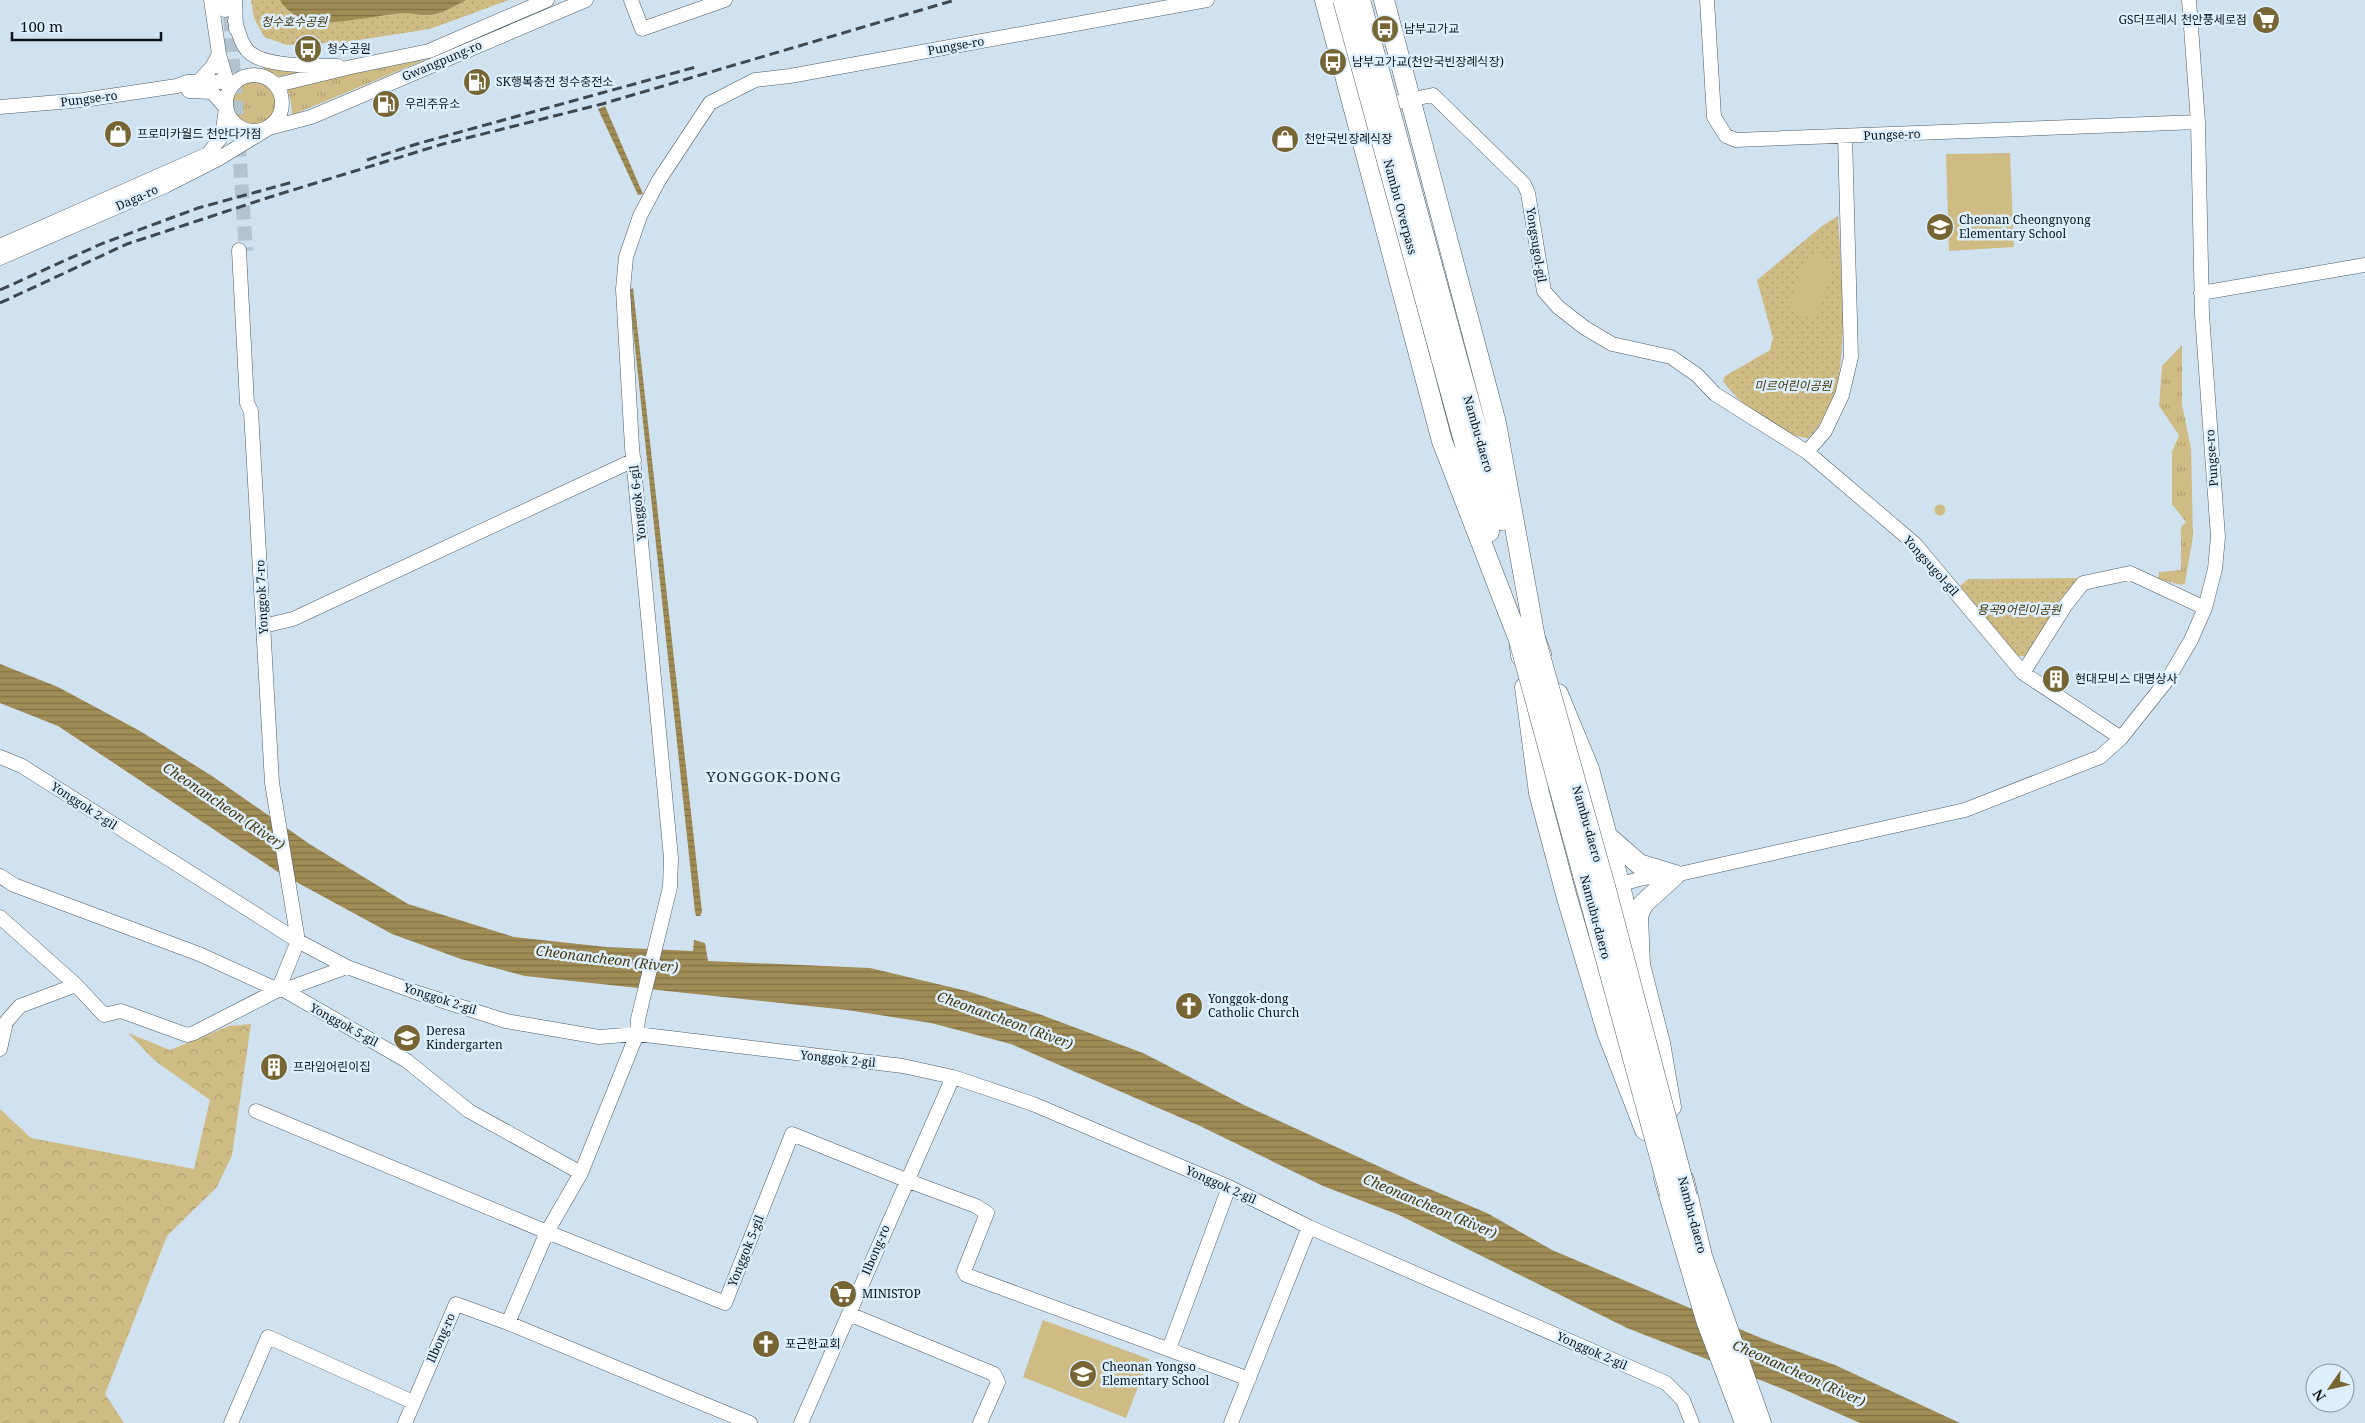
<svg xmlns="http://www.w3.org/2000/svg" width="2365" height="1423" viewBox="0 0 2365 1423" font-family="'Noto Serif','Noto Sans KR',serif">
<style>
.grass{fill:url(#grass-tufts)}
.forest{fill:url(#forest-crowns)}
.park{fill:url(#park-dots)}
.pitch{fill:#cfbb84}
.water{fill:url(#water-rules)}
.lines{fill:none;stroke-linecap:round;stroke-linejoin:round}
.minor-tunnel{stroke:#b3c3d0;stroke-width:14;stroke-dasharray:14 7;stroke-linecap:butt}
.minor-casing{stroke:#4c5b67;stroke-width:15}
.highway-casing{stroke:#4c5b67;stroke-width:21}
.minor{stroke:#fff;stroke-width:14}
.highway{stroke:#fff;stroke-width:20}
.rail{stroke:#3f4850;stroke-width:3;stroke-dasharray:10 5;stroke-linecap:butt}
.highway-bridge-casing{stroke:#4c5b67;stroke-width:21;stroke-linecap:butt}
.highway-bridge{stroke:#fff;stroke-width:20}
.labels{text-anchor:middle;stroke-width:5;stroke-linejoin:round;paint-order:stroke}
.poi-label{font-size:12px;fill:#0e1419;stroke:#ddeffd;text-anchor:start}
.park-label{font-size:12px;font-style:italic;fill:#403201;stroke:#ddeffd}
.street-label{font-size:12px;fill:#0e1419;stroke:#ddeffd}
.water-label{font-size:14px;font-style:italic;fill:#463809;stroke:#ddeffd}
.quarter-label{font-size:15px;letter-spacing:1px;fill:#202e39;stroke:#ddeffd}
</style>
<defs>
<pattern id="grass-tufts" width="24" height="20" patternUnits="userSpaceOnUse" patternTransform="scale(1.25)"><rect width="24" height="20" fill="#cfbb84"/><path d="M3 7l-1-3M5 7V3M7 7l1-3M15 17l-1-3M17 17v-4M19 17l1-3" fill="none" stroke="#b1a071"/></pattern>
<pattern id="forest-crowns" width="20" height="18" patternUnits="userSpaceOnUse" patternTransform="scale(1.25)"><rect width="20" height="18" fill="#cfbb84"/><path d="M2 6a3 3 0 1 1 6 0M12 15a3 3 0 1 1 6 0" fill="none" stroke="#b1a071"/></pattern>
<pattern id="park-dots" width="8" height="8" patternUnits="userSpaceOnUse" patternTransform="scale(1.25)"><rect width="8" height="8" fill="#cfbb84"/><path d="M2 2h.1M6 6h.1" fill="none" stroke="#b1a071" stroke-width="1.8" stroke-linecap="round"/></pattern>
<pattern id="water-rules" width="6" height="5" patternUnits="userSpaceOnUse" patternTransform="scale(1.25)"><rect width="6" height="5" fill="#a08c55"/><path d="M0 2.5h6" fill="none" stroke="#817146"/></pattern>
</defs>
<rect width="100%" height="100%" fill="#d0e2f0"/>
<!-- grass -->
<path class="grass" d="M427,59L292,115L291,101L286,87Z
M260,65L319,69L275,77Z
M229 103a24 24 0 1 1 48 0a24 24 0 1 1-48 0Z
M2182,345V405L2191,448L2193,536L2185,583L2182,585L2158,579L2159,572L2181,570V527L2186,522L2172,504V452L2179,435L2159,406L2162,366Z
M1934.5 510a5.5 5.5 0 1 1 11 0a5.5 5.5 0 1 1-11 0Z"/>
<!-- forest -->
<path class="forest" d="M251,1024L232,1155L217,1187L167,1236L105,1394L124,1423H0V1109L31,1138L194,1169L210,1100L154,1060L128,1033L170,1050L229,1026Z"/>
<!-- park -->
<path class="park" d="M251,0H509L430,29L346,42L287,45L264,37L254,18Z
M1838,216C1841,273 1850,350 1832,403C1827,416 1818,428 1808,438C1781,437 1738,403 1723,381L1725,376L1770,350L1773,338L1757,280L1822,226Z
M2074,578L2081,579L2034,647L2025,656H2016L1959,587L1968,579Z"/>
<!-- pitch -->
<path class="pitch" d="M2010,153L2014,247L1949,251L1946,154Z
M1819,253C1842,262 1823,298 1815,313L1811,317L1801,318C1780,306 1800,276 1806,260Z
M1043,1320L1149,1359L1126,1418L1023,1377Z"/>
<!-- water -->
<path class="water" d="M280,0H466C456,5 445,12 435,14C425,17 413,13 404,13C368,15 301,38 280,0Z
M605,106L643,194L638,195L598,109Z
M633,288L702,912L700,916H696L695,912L629,290Z
M0,664L58,687L140,731L212,776L311,845L408,904L514,937L606,947L693,951L694,940L705,943L708,961L870,968L967,991L1039,1014L1143,1053L1244,1105L1413,1182L1487,1213L1552,1250L1761,1338L1835,1365L1960,1423H1860L1783,1389L1627,1328L1399,1215L1323,1186L1200,1126L1011,1044L931,1023L847,1010L525,976L461,959L392,934L278,872L58,726L0,703Z"/>
<g class="lines">
<!-- minor-tunnel -->
<path class="minor-tunnel" d="M230,17L246,251"/>
<!-- minor casing -->
<g class="minor-casing">
<path id="minor" d="M211,0L219,54L229,89
M224,0L225,10
M235,0L236,29
M631,0L642,29L725,0
M1707,0L1714,117L1726,136L1736,140L2198,122
M235,21C238,30 240,42 247,50C262,68 314,65 338,66
M226 103a28 28 0 1 1 56 0a28 28 0 1 1-56 0Z
M199,81L212,67L219,54
M277,85L351,67L429,51L547,0
M189,91L212,92L226,108
M1379,106L1433,95L1524,184L1528,193L1544,291L1558,307L1585,328L1612,344L1671,357L1697,375L1715,394L1807,452L1915,544L2023,673L2121,738
M0,107L83,100L177,86L187,82H234
M0,246L208,154L222,136L226,108
M0,258L165,186L218,159L269,128L311,117L586,0
M2201,293L2365,265
M1807,452L1825,431L1842,395L1851,357L1845,136
M263,626L293,619L634,460
M2023,673L2065,606L2083,583L2130,573L2205,608
M0,757L22,766L298,941L347,967L418,993L506,1021L599,1037L637,1034L903,1066L953,1077L1033,1104L1229,1187L1309,1227L1666,1383L1683,1400L1692,1423
M0,876L14,885L199,954L278,990H284L347,967
M1611,887L1643,878L1675,875L1965,810L2100,757L2121,738L2168,679L2191,640L2205,608L2215,569L2218,537L2202,314L2198,122L2189,0
M0,917L76,985L104,1015L121,1011L187,1035L194,1033L278,990L298,941L272,783L251,411L247,403L239,250
M284,990L407,1061L469,1111L581,1173
M0,1049L6,1022L20,1006L76,985
M256,1111L547,1232L725,1303L792,1134L906,1180L976,1206L987,1213L964,1271L966,1275L1249,1379
M849,1314L994,1374L998,1382L980,1423
M508,1323L547,1232L581,1173L637,1034L638,1019L670,887L671,858L632,447L623,289L626,257L640,216L659,180L710,103L755,80L790,76L1207,0
M1169,1349L1229,1187
M231,1423L268,1337L413,1402
M405,1423L456,1304L508,1323L750,1423
M801,1423L953,1077
M1231,1423L1309,1227"/>
</g>
<!-- highway casing -->
<g class="highway-casing">
<path id="highway" d="M1325,0L1442,441L1519,640L1521,656
M1384,0L1496,423L1535,638L1541,654
M1456,354L1502,520
M1441,357L1489,532
M1525,687L1539,793L1567,898L1607,1032L1645,1130
M1558,694L1589,769L1607,836L1639,864L1675,875
M1607,836L1632,933
M1671,1107L1660,1043L1640,965L1638,916L1643,904L1675,875
M1664,1178L1706,1320L1745,1423
M1684,1180L1702,1256L1761,1423"/>
</g>
<!-- minor -->
<use href="#minor" class="minor"/>
<!-- highway -->
<use href="#highway" class="highway"/>
<!-- rail -->
<path class="rail" d="M367,160L420,143L696,67
M0,290L101,244L198,208L293,182
M0,303L127,244L270,197L443,144L602,104L955,0"/>
<!-- highway-bridge casing -->
<g class="highway-bridge-casing">
<path id="highway-bridge" d="M1343,0L1441,357
M1360,0L1456,354
M1535,638L1605,886L1687,1197
M1519,640L1670,1194"/>
</g>
<!-- highway-bridge -->
<use href="#highway-bridge" class="highway-bridge"/>
</g>
<!-- icons -->
<defs>
<g id="supermarket-disc" transform="scale(1.4375)"><circle r="9.5" fill="#776634" stroke="#ddeffd"/><path d="M-6-5.5h2.5l.6 2H6L4.5 2H-2.5L-4.4-4H-6ZM-1.5 3.2a1.3 1.3 0 1 0 .1 0ZM3 3.2a1.3 1.3 0 1 0 .1 0Z" fill="#fff"/></g>
<g id="bus-disc" transform="scale(1.4375)"><circle r="9.5" fill="#776634" stroke="#ddeffd"/><path d="M-5-6H5V4H4V6H2V4H-2V6H-4V4H-5ZM-3.5-4V0h7V-4ZM-3.5 1.2v1.5H-2V1.2ZM2 1.2v1.5H3.5V1.2Z" fill="#fff"/></g>
<g id="fuel-disc" transform="scale(1.4375)"><circle r="9.5" fill="#776634" stroke="#ddeffd"/><path d="M-5.5-6h7V0h2V4h1.3V-2.5L3-4.5l.8-.8L6-3V5H2.5V1h-1V6h-7ZM-4.2-4.7v3.2H.2V-4.7Z" fill="#fff"/></g>
<g id="shop-disc" transform="scale(1.4375)"><circle r="9.5" fill="#776634" stroke="#ddeffd"/><path d="M-5-2.5h2.3a2.7 3.5 0 0 1 5.4 0H5L5.5 6h-11ZM-1.5-2.5h3a1.5 2.3 0 0 0-3 0Z" fill="#fff"/></g>
<g id="school-disc" transform="scale(1.4375)"><circle r="9.5" fill="#776634" stroke="#ddeffd"/><path d="M0-5L7-2L0 1L-7-2ZM-4 1L0 2.5L4 1V4Q0 6-4 4Z" fill="#fff"/></g>
<g id="building-disc" transform="scale(1.4375)"><circle r="9.5" fill="#776634" stroke="#ddeffd"/><path d="M-4-6H4V6H1V3H-1V6H-4ZM-2.5-4.3h1.7v1.8h-1.7ZM.8-4.3h1.7v1.8H.8ZM-2.5-1h1.7V.8h-1.7ZM.8-1h1.7V.8H.8Z" fill="#fff"/></g>
<g id="church-disc" transform="scale(1.4375)"><circle r="9.5" fill="#776634" stroke="#ddeffd"/><path d="M-1.2-6h2.4v3.5h3.3v2.4h-3.3V6h-2.4V-.1h-3.3v-2.4h3.3Z" fill="#fff"/></g>
</defs>
<g fill-rule="evenodd">
<use href="#supermarket-disc" x="2266" y="20"/>
<use href="#bus-disc" x="1385" y="29"/>
<use href="#bus-disc" x="308" y="49"/>
<use href="#bus-disc" x="1333" y="62"/>
<use href="#fuel-disc" x="477" y="82"/>
<use href="#fuel-disc" x="386" y="104"/>
<use href="#shop-disc" x="118" y="134"/>
<use href="#shop-disc" x="1285" y="139"/>
<use href="#school-disc" x="1940" y="227"/>
<use href="#building-disc" x="2056" y="679"/>
<use href="#church-disc" x="1189" y="1006"/>
<use href="#school-disc" x="407" y="1038"/>
<use href="#building-disc" x="274" y="1067"/>
<use href="#supermarket-disc" x="843" y="1294"/>
<use href="#church-disc" x="766" y="1344"/>
<use href="#school-disc" x="1083" y="1374"/>
</g>
<g class="labels">
<!-- poi labels -->
<g class="poi-label">
<text x="2247" y="24" text-anchor="end">GS더프레시 천안풍세로점</text>
<text x="1404" y="33">남부고가교</text>
<text x="327" y="53">청수공원</text>
<text x="1352" y="66">남부고가교(천안국빈장례식장)</text>
<text x="496" y="86">SK행복충전 청수충전소</text>
<text x="405" y="108">우리주유소</text>
<text x="137" y="138">프로미카월드 천안다가점</text>
<text x="1304" y="143">천안국빈장례식장</text>
<text x="1959" y="224">Cheonan Cheongnyong<tspan x="1959" dy="14">Elementary School</tspan></text>
<text x="2075" y="683">현대모비스 대명상사</text>
<text x="1208" y="1003">Yonggok-dong<tspan x="1208" dy="14">Catholic Church</tspan></text>
<text x="426" y="1035">Deresa<tspan x="426" dy="14">Kindergarten</tspan></text>
<text x="293" y="1071">프라임어린이집</text>
<text x="862" y="1298">MINISTOP</text>
<text x="785" y="1348">포근한교회</text>
<text x="1102" y="1371">Cheonan Yongso<tspan x="1102" dy="14">Elementary School</tspan></text>
</g>
<!-- park labels -->
<g class="park-label">
<text x="294" y="26">청수호수공원</text>
<text x="1793" y="390">미르어린이공원</text>
<text x="2019" y="614">용곡9어린이공원</text>
</g>
<!-- street labels -->
<g class="street-label">
<text transform="translate(956 46) rotate(-10)" y="4">Pungse-ro</text>
<text transform="translate(442 61) rotate(-23)" y="4">Gwangpung-ro</text>
<text transform="translate(89 99) rotate(-7)" y="4">Pungse-ro</text>
<text transform="translate(1892 135) rotate(-2)" y="4">Pungse-ro</text>
<text transform="translate(137 198) rotate(-24)" y="4">Daga-ro</text>
<text transform="translate(1400 207) rotate(75)" y="4">Nambu Overpass</text>
<text transform="translate(1536 245) rotate(81)" y="4">Yongsugol-gil</text>
<text transform="translate(1478 434) rotate(74)" y="4">Nambu-daero</text>
<text transform="translate(2212 458) rotate(-94)" y="4">Pungse-ro</text>
<text transform="translate(638 503) rotate(-96)" y="4">Yonggok 6-gil</text>
<text transform="translate(1931 566) rotate(48)" y="4">Yongsugol-gil</text>
<text transform="translate(262 597) rotate(-93)" y="4">Yonggok 7-ro</text>
<text transform="translate(84 806) rotate(33)" y="4">Yonggok 2-gil</text>
<text transform="translate(1587 824) rotate(74)" y="4">Nambu-daero</text>
<text transform="translate(1595 917) rotate(75)" y="4">Namubu-daero</text>
<text transform="translate(440 999) rotate(18)" y="4">Yonggok 2-gil</text>
<text transform="translate(344 1025) rotate(29)" y="4">Yonggok 5-gil</text>
<text transform="translate(838 1059) rotate(6)" y="4">Yonggok 2-gil</text>
<text transform="translate(1221 1185) rotate(24)" y="4">Yonggok 2-gil</text>
<text transform="translate(1692 1215) rotate(75)" y="4">Nambu-daero</text>
<text transform="translate(876 1250) rotate(-67)" y="4">Ilbong-ro</text>
<text transform="translate(746 1251) rotate(-68)" y="4">Yonggok 5-gil</text>
<text transform="translate(441 1338) rotate(-66)" y="4">Ilbong-ro</text>
<text transform="translate(1592 1351) rotate(24)" y="4">Yonggok 2-gil</text>
</g>
<!-- water labels -->
<g class="water-label">
<text transform="translate(224 806) rotate(34)" y="5">Cheonancheon (River)</text>
<text transform="translate(607 959) rotate(7)" y="5">Cheonancheon (River)</text>
<text transform="translate(1005 1020) rotate(20)" y="5">Cheonancheon (River)</text>
<text transform="translate(1430 1206) rotate(23)" y="5">Cheonancheon (River)</text>
<text transform="translate(1799 1373) rotate(24)" y="5">Cheonancheon (River)</text>
</g>
<!-- quarter labels -->
<g class="quarter-label">
<text x="774" y="782">YONGGOK-DONG</text>
</g>
</g>
<!-- north arrow -->
<g transform="translate(2330 1388) rotate(236)"><circle r="24" fill="#ddeffd" stroke="#8a97a2"/>
<path d="M0-4L9 19L0 12L-9 19Z" fill="#776634"/>
<text y="-8" font-size="14" font-weight="bold" text-anchor="middle" fill="#0e1419">N</text>
</g>
<!-- scale -->
<path d="M12 32v8h149v-8" fill="none" stroke="#0e1419" stroke-width="2.5"/>
<text x="20" y="32" font-size="15" fill="#0e1419" stroke="#ddeffd" stroke-width="4" paint-order="stroke">100 m</text>
</svg>
